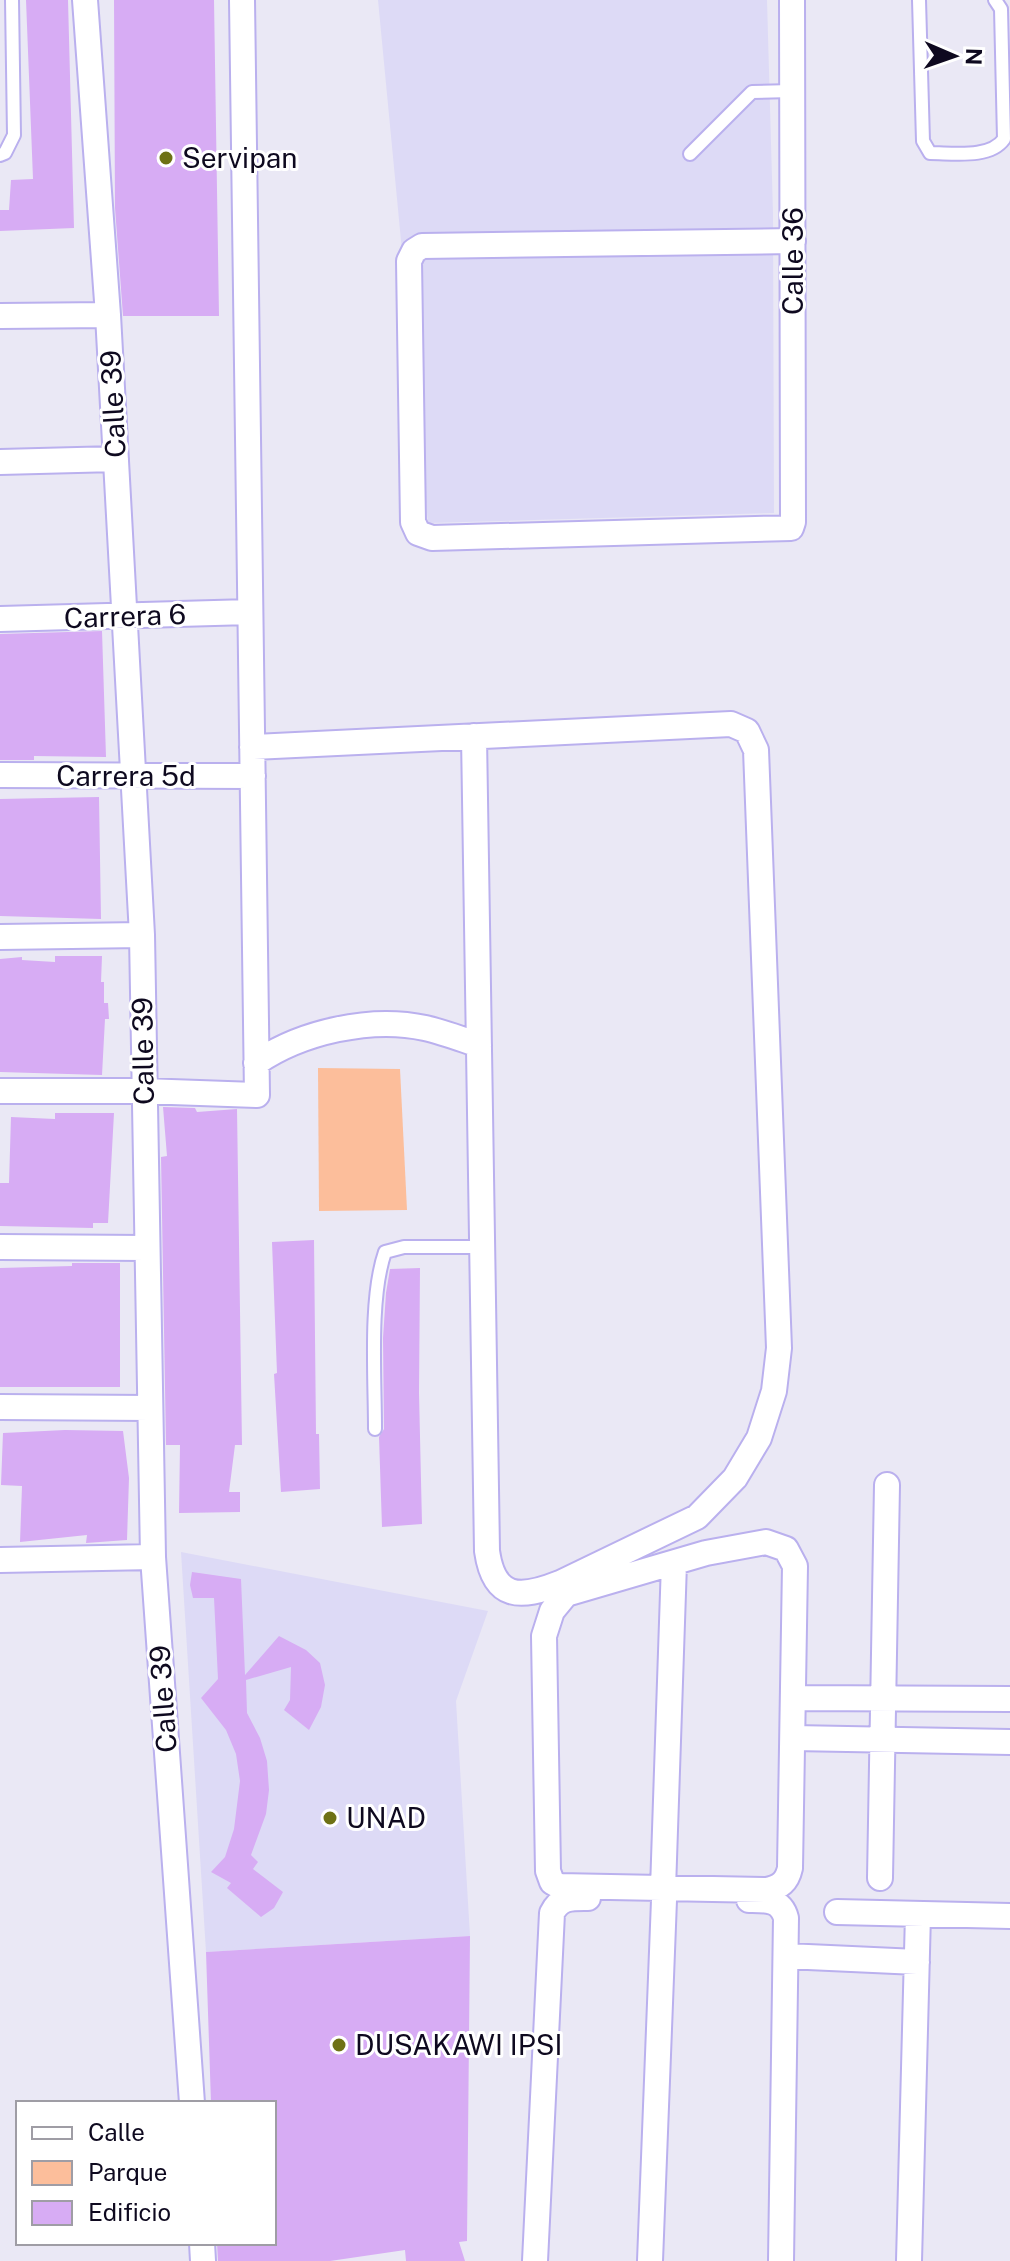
<svg xmlns="http://www.w3.org/2000/svg" width="1010" height="2261" viewBox="0 0 1010 2261" font-family="'Public Sans',sans-serif">
<style>
.built{fill:#dddaf6}
.green{fill:#fcbe9b}
.building{fill:#d7acf4}
.lines{fill:none;stroke-linecap:round;stroke-linejoin:round}
.lane-casing{stroke:#bab0ee;stroke-width:16}
.street-casing{stroke:#bab0ee;stroke-width:28}
.lane{stroke:#fff;stroke-width:12}
.street{stroke:#fff;stroke-width:24}
.poi-dot{fill:#6e7115;stroke:#fff;stroke-width:3}
.labels{text-anchor:middle;stroke-width:6;stroke-linejoin:round;paint-order:stroke}
.poi-label{font-size:28px;fill:#0e091f;stroke:#fff;text-anchor:start}
.street-label{font-size:28px;fill:#0e091f;stroke:#fff}
</style>
<rect width="100%" height="100%" fill="#eae8f5"/>
<!-- built -->
<path class="built" d="M378,0H767L773,214L774,513L428,523Z
M181,1552L488,1611L456,1701L470,1936L206,1952Z"/>
<!-- green -->
<path class="green" d="M318,1068L400,1069L407,1210L319,1211Z"/>
<!-- building -->
<path class="building" d="M26,0H68L74,228L0,231V210H9L11,180L33,179Z
M114,0H214L219,316H123L115,208Z
M102,631L106,757L34,756V760H0V634Z
M99,797L101,919L0,916V799Z
M55,956H102L101,982H104V1003H108L109,1019H105L102,1075L0,1072V959L22,957V960L55,962Z
M163,1107L195,1108L197,1112L237,1109L242,1445H235L229,1492H240V1512L179,1513L180,1445H166L161,1157L167,1156Z
M55,1113H114L108,1223H93V1228L0,1226V1183H9L11,1117L55,1119Z
M314,1240L316,1434H319L320,1489L281,1492L274,1374L277,1373L272,1242Z
M72,1263H120V1387H0V1268L72,1266Z
M420,1268L419,1393L422,1524L382,1527L379,1437L384,1429L383,1338L386,1293L390,1269Z
M65,1430L123,1431L129,1478L127,1540L86,1543L87,1535L20,1542L22,1486L1,1485L3,1433Z
M192,1572L241,1579L245,1675L279,1636L306,1650L320,1663L325,1685L321,1707L309,1730L284,1710L290,1700L291,1667L246,1680L247,1713L260,1738L267,1761L269,1790L266,1814L251,1855L258,1862L253,1869L283,1892L274,1908L261,1917L227,1888L231,1883L211,1872L225,1857L234,1829L240,1781L236,1754L226,1730L201,1698L218,1679L214,1598H193L190,1585Z
M470,1936L467,2241L459,2242L465,2261H406L405,2250L330,2261H218L217,2243H274V2103H211L206,1952Z"/>
<g class="lines">
<!-- lane casing -->
<g class="lane-casing">
<path id="lane" d="M919,0L923,141L930,153C953,153 990,159 1004,139L1001,9L995,0
M690,154L752,92L792,91
M0,155L5,153L14,135L12,0
M375,1429C375,1377 369,1298 385,1252L404,1247H483"/>
</g>
<!-- street casing -->
<g class="street-casing">
<path id="street" d="M85,0L108,315L142,935L153,1557L192,2103
M792,0L793,522L791,528L432,538L418,533L413,522L409,261L414,251L422,246L793,241
M0,316L108,315
M0,462L116,459
M0,619L250,612
M252,747L731,724L747,731L756,750L779,1348L774,1391L759,1438L735,1478L697,1517L560,1583C520,1599 494,1600 487,1551L474,736
M0,775L253,776
M0,937L142,935
M256,1063C301,1032 371,1016 425,1028C443,1032 461,1039 479,1045
M0,1091H143L257,1095L242,0
M0,1247L146,1248
M0,1407L150,1408
M766,1542L786,1549L795,1566L790,1868C787,1882 780,1887 767,1890L559,1886L552,1882L548,1871L544,1636L552,1611L566,1594L706,1553Z
M0,1560L153,1557
M793,1698L1010,1699
M793,1738L1010,1742
M880,1878L887,1485
M663,1889L674,1563
M749,1900C766,1900 781,1899 786,1918L781,2261
M837,1912L1010,1916
M786,1956L917,1962
M202,2243L203,2261
M535,2261L552,1913C560,1897 571,1898 588,1898
M650,2261L664,1900
M909,2261L918,1914"/>
</g>
<!-- lane -->
<use href="#lane" class="lane"/>
<!-- street -->
<use href="#street" class="street"/>
</g>
<!-- markers -->
<g class="poi-dot">
<circle cx="166" cy="158" r="8"/>
<circle cx="330" cy="1818" r="8"/>
<circle cx="339" cy="2045" r="8"/>
</g>
<g class="labels">
<!-- poi labels -->
<g class="poi-label">
<text x="182" y="168">Servipan</text>
<text x="346" y="1828">UNAD</text>
<text x="355" y="2055">DUSAKAWI IPSI</text>
</g>
<!-- street labels -->
<g class="street-label">
<text transform="translate(793 261) rotate(-90)" y="10">Calle 36</text>
<text transform="translate(113 404) rotate(-93)" y="10">Calle 39</text>
<text transform="translate(125 616) rotate(-2)" y="10">Carrera 6</text>
<text x="126" y="786">Carrera 5d</text>
<text transform="translate(143 1051) rotate(-91)" y="10">Calle 39</text>
<text transform="translate(163 1699) rotate(-94)" y="10">Calle 39</text>
</g>
</g>
<!-- legend -->
<rect x="16" y="2101" width="260" height="144" fill="#ffffff" stroke="#9f9da5" stroke-width="2"/>
<rect x="32" y="2127" width="40" height="12" fill="#ffffff" stroke="#9f9da5" stroke-width="2"/>
<text x="88" y="2141" font-size="24" fill="#0e091f">Calle</text>
<rect x="32" y="2161" width="40" height="24" fill="#fcbe9b" stroke="#9f9da5" stroke-width="2"/>
<text x="88" y="2181" font-size="24" fill="#0e091f">Parque</text>
<rect x="32" y="2201" width="40" height="24" fill="#d7acf4" stroke="#9f9da5" stroke-width="2"/>
<text x="88" y="2221" font-size="24" fill="#0e091f">Edificio</text>
<!-- north arrow -->
<g transform="translate(954 56) rotate(92)" stroke="#ffffff" stroke-width="6" paint-order="stroke">
<path d="M0-6L14 30L0 20L-14 30Z" fill="#0e091f"/>
<text y="-12" font-size="22" font-weight="bold" text-anchor="middle" fill="#0e091f">N</text>
</g>
</svg>
